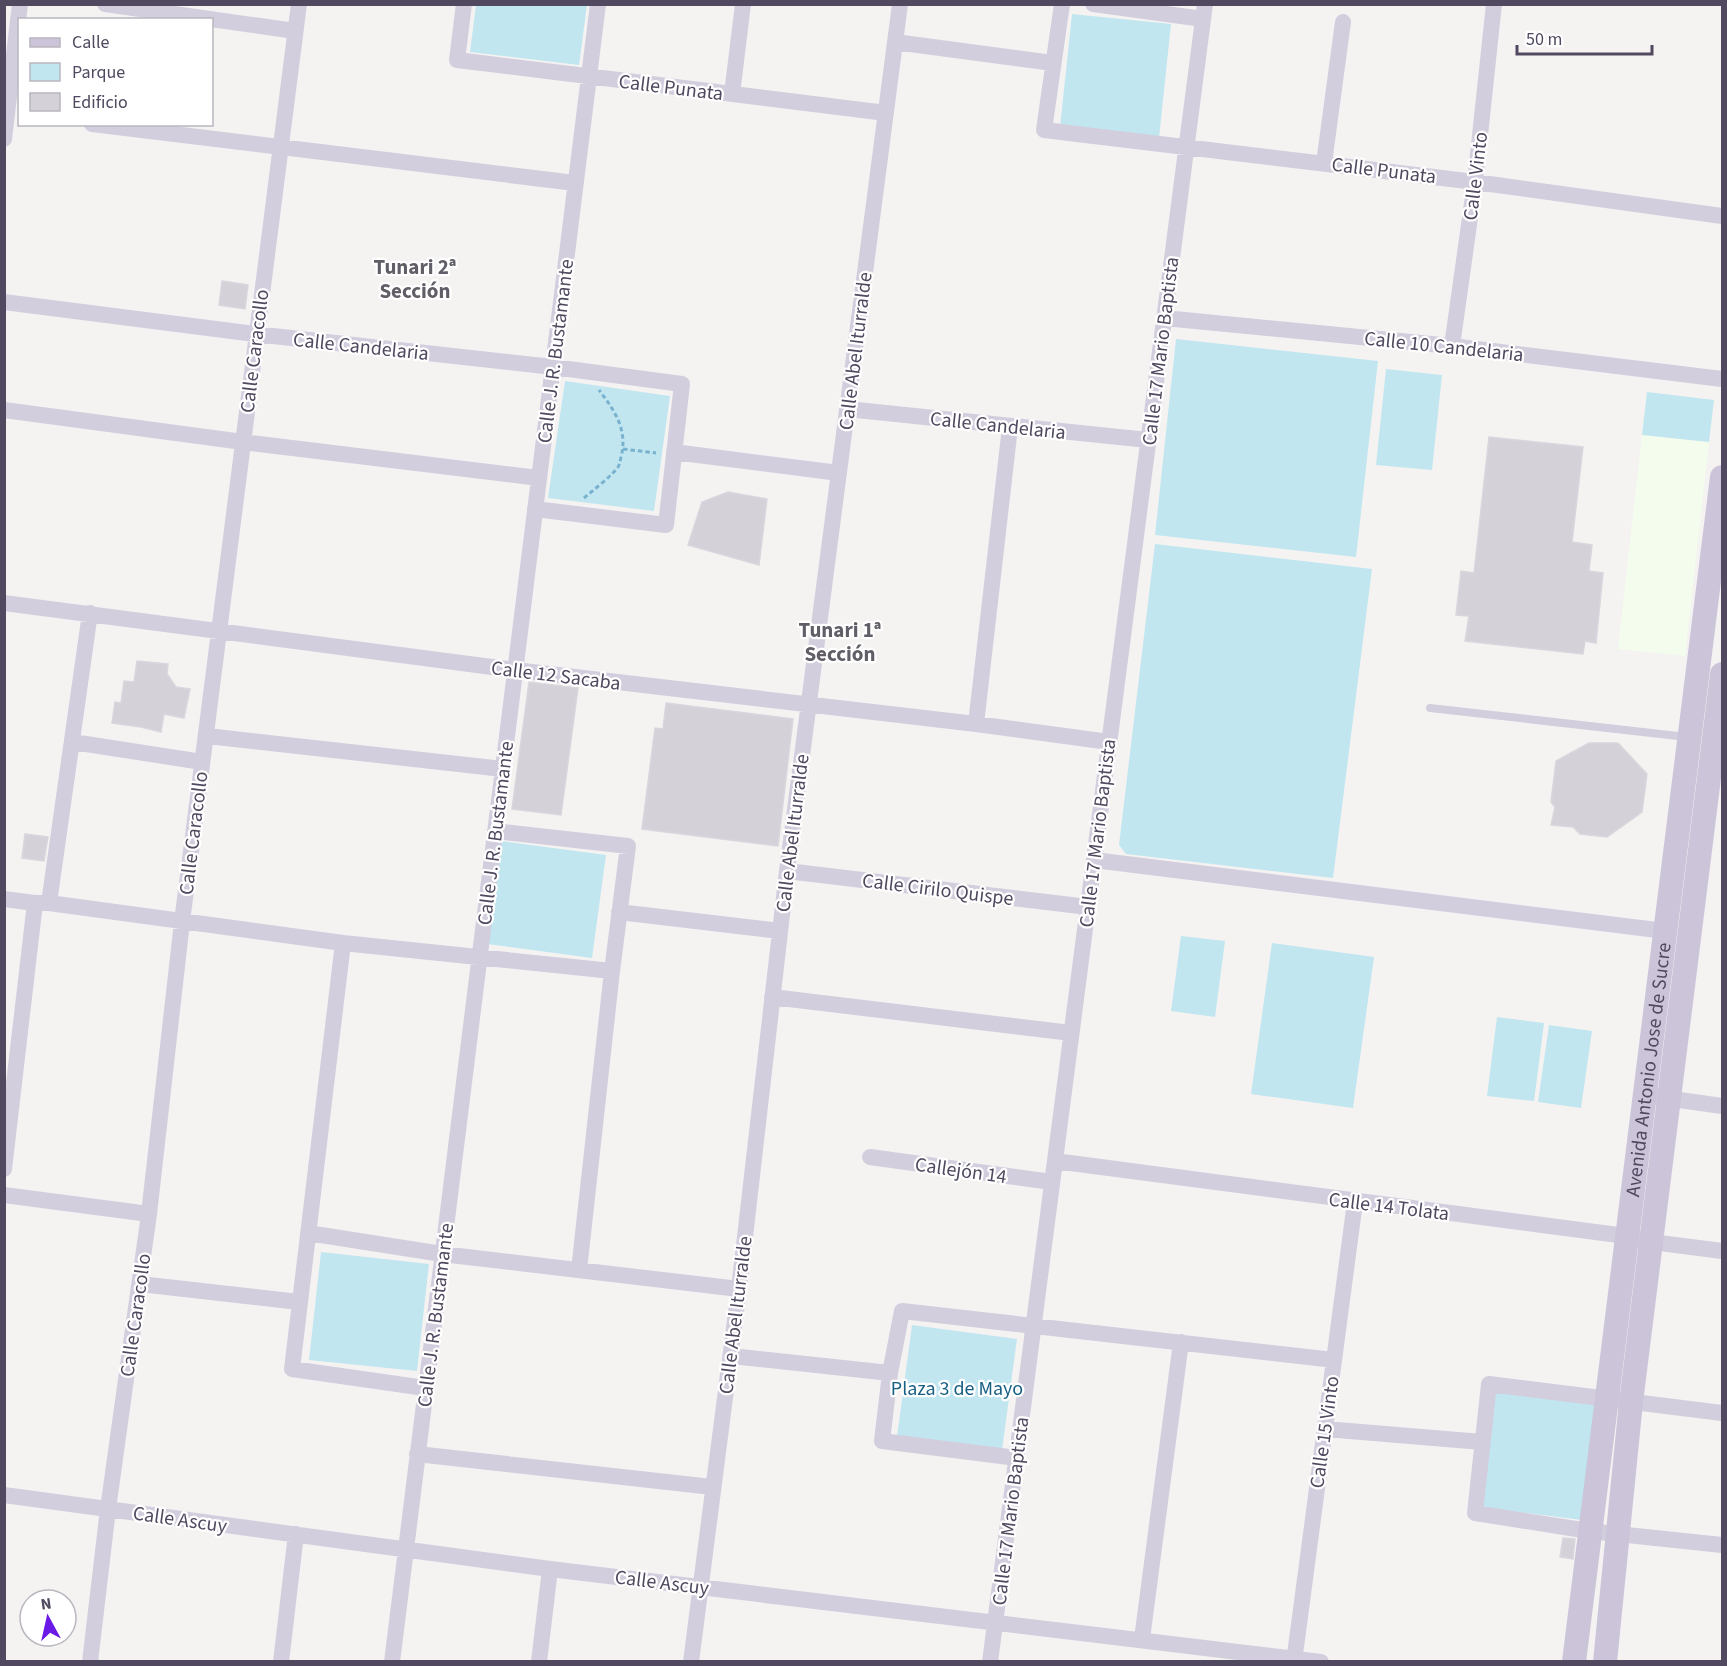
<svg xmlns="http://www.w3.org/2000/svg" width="1727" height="1666" viewBox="0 0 1727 1666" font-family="'Source Sans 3',sans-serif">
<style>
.commercial{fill:#f4fded}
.green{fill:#c1e6f0}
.building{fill:#d5d1d9;stroke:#d9d6dd;stroke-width:1.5}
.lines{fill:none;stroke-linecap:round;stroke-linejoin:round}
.path{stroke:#79b2cf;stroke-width:3;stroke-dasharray:4.5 3;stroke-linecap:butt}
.lane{stroke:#d3cede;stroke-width:8}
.street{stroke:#d3cede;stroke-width:16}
.secondary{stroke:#ccc5da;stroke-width:24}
.labels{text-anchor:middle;stroke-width:4.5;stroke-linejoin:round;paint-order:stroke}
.street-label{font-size:20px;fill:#50495f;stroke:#fff}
.park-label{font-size:20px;fill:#175f83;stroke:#fff}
.neighbourhood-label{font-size:21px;font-weight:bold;fill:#615e67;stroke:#fff}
</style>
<rect width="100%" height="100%" fill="#f4f3f2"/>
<!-- commercial -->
<path class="commercial" d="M1642,435L1709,442L1685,656L1618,649Z"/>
<!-- green -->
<path class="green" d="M476,5H587L579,65L470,52Z
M1072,14L1171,24L1159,138L1060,127Z
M1176,339L1378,361L1356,557L1155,535Z
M1386,369L1442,375L1432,470L1376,465Z
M565,381L670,396L654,511L548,498Z
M1647,392L1714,400L1709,442L1642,435Z
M1155,544L1372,569L1333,878L1126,854L1119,845Z
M501,841L606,855L592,958L487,944Z
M1181,936L1225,941L1215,1017L1171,1011Z
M1272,943L1374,957L1353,1108L1251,1094Z
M1497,1017L1544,1023L1534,1101L1487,1096Z
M1549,1025L1592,1031L1581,1108L1538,1102Z
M321,1252L429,1264L417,1371L309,1360Z
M912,1325L1017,1339L1002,1450L897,1437Z
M1495,1389L1598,1402L1582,1520L1479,1507Z"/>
<!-- building -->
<path class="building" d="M222,281L248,285L245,309L219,305Z
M1489,437L1583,447L1572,542L1592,545L1589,571L1603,573L1596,643L1585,641L1583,654L1465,641L1469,616L1456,615L1461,571L1474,573Z
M728,492L767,499L759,565L688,545L702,502Z
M137,661L168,664L167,674L176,687L190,689L184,718L164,714L161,732L141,727L112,723L115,702L121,703L124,681L134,682Z
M529,682L578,688L561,815L512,809Z
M666,703L793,719L778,846L642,829L655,728L663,729Z
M1589,743H1618L1647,774L1642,812L1607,837L1580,834L1573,827L1551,825L1555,807L1551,802L1556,761Z
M25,834L48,837L44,861L22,858Z
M1563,1538L1575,1539L1573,1559L1560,1557Z"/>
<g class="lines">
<!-- path -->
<path class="path" d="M623,449L656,453
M584,498C592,491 613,475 618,467C620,464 620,461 621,457C628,430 615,411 599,390"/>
<!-- lane -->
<path class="lane" d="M1430,708L1687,737"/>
<!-- street -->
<path class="street" d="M105,4L295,31
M464,4L457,60L886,113
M1062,4L1044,130L1475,182L1722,216
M1093,4L1203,19
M895,42L1053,63
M732,94L743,4
M92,124L575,183
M4,139L20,4
M1324,163L1343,22
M4,302L255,334L553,367L682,384L666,525L535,509
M1164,318L1452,346L1722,379
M1452,346L1475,182L1494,4
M847,409L1148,440
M4,410L243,442L539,478
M674,452L839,473
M4,603L515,670L976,724L1109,742
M976,724L1010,427
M207,736L503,769
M73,742L202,762
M495,831L628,846L612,971L579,1270
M1094,860L1665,931
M787,871L1088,907
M4,899L35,903H49L343,943L612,971
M49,903L90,613
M619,912L780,931
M343,943L292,1369L425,1388
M772,997L1071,1033
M1658,1097L1722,1106
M870,1157L1052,1182
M1055,1161L1626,1236L1652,1242L1722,1251
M4,1169L35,903
M4,1195L149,1214
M308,1233L442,1254L739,1289
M140,1284L299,1302
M731,1356L890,1373
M1722,1413L1489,1384L1475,1513L1589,1531L1722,1545
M1325,1429L1482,1442
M417,1454L712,1487
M1017,1458L882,1441L890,1373L902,1311L1334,1360
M4,1495L550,1569L1321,1662
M1142,1639L1181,1342
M90,1662L108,1509L149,1214L182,922L299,4
M281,1662L296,1534
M392,1662L598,4
M539,1662L550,1569
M691,1662L739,1289L787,871L900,4
M990,1662L1205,4
M1294,1662L1355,1202"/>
<!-- secondary -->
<g class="secondary">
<path id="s1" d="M1574,1662L1722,477"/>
<path d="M1605,1662L1631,1402L1722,674"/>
</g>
</g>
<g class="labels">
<!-- street labels -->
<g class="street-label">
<text transform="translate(671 87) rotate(7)" y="7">Calle Punata</text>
<text transform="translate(1384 170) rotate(7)" y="7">Calle Punata</text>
<text transform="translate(1475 176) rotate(-83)" y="7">Calle Vinto</text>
<text transform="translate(361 346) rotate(6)" y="7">Calle Candelaria</text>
<text transform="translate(1444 346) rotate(6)" y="7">Calle 10 Candelaria</text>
<text transform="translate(254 351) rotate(-83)" y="7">Calle Caracollo</text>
<text transform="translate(555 351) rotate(-83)" y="7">Calle J. R. Bustamante</text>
<text transform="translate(855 351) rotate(-83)" y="7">Calle Abel Iturralde</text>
<text transform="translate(1160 351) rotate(-83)" y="7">Calle 17 Mario Baptista</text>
<text transform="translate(998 425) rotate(6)" y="7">Calle Candelaria</text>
<text transform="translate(556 675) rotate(7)" y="7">Calle 12 Sacaba</text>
<text transform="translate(193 833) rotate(-83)" y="7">Calle Caracollo</text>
<text transform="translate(495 833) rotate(-83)" y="7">Calle J. R. Bustamante</text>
<text transform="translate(792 833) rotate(-83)" y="7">Calle Abel Iturralde</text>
<text transform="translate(1097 833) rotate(-83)" y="7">Calle 17 Mario Baptista</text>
<text transform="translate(938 889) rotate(7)" y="7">Calle Cirilo Quispe</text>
<text dy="7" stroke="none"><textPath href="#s1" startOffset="597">Avenida Antonio Jose de Sucre</textPath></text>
<text transform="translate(961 1170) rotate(8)" y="7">Callejón 14</text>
<text transform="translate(1389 1206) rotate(7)" y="7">Calle 14 Tolata</text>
<text transform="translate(135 1315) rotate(-82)" y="7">Calle Caracollo</text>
<text transform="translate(435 1315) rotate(-83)" y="7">Calle J. R. Bustamante</text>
<text transform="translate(735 1315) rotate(-83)" y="7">Calle Abel Iturralde</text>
<text transform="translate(1324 1432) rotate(-82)" y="7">Calle 15 Vinto</text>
<text transform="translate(1010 1511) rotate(-83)" y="7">Calle 17 Mario Baptista</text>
<text transform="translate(180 1519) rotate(8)" y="7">Calle Ascuy</text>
<text transform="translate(662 1582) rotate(7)" y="7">Calle Ascuy</text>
</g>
<!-- park labels -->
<g class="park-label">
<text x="957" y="1395">Plaza 3 de Mayo</text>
</g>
<!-- neighbourhood labels -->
<g class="neighbourhood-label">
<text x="415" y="274">Tunari 2ª<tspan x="415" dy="24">Sección</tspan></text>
<text x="840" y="637">Tunari 1ª<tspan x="840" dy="24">Sección</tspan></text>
</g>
</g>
<!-- border -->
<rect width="1727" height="1666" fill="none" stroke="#50495f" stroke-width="12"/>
<!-- legend -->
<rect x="18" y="18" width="195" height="108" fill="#ffffff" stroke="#b9b6bf" stroke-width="1.5"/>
<rect x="30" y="38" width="30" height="9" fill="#ccc5da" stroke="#b9b6bf" stroke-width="1.5"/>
<text x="72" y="48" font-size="18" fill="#50495f">Calle</text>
<rect x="30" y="63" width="30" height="18" fill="#c1e6f0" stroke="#b9b6bf" stroke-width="1.5"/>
<text x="72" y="78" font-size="18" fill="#50495f">Parque</text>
<rect x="30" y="93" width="30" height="18" fill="#d5d1d9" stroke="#b9b6bf" stroke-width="1.5"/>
<text x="72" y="108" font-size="18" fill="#50495f">Edificio</text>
<!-- north arrow -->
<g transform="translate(48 1618) rotate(352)"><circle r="28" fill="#ffffff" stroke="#b9b6bf" stroke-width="1.5"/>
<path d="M0-4.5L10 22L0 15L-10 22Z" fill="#6a19e6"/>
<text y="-9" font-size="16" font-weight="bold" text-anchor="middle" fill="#50495f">N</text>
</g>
<!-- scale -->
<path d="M1517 45v9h135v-9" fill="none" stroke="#50495f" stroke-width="3"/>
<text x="1526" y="45" font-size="18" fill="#50495f" stroke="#ffffff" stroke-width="4.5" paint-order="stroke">50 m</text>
</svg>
